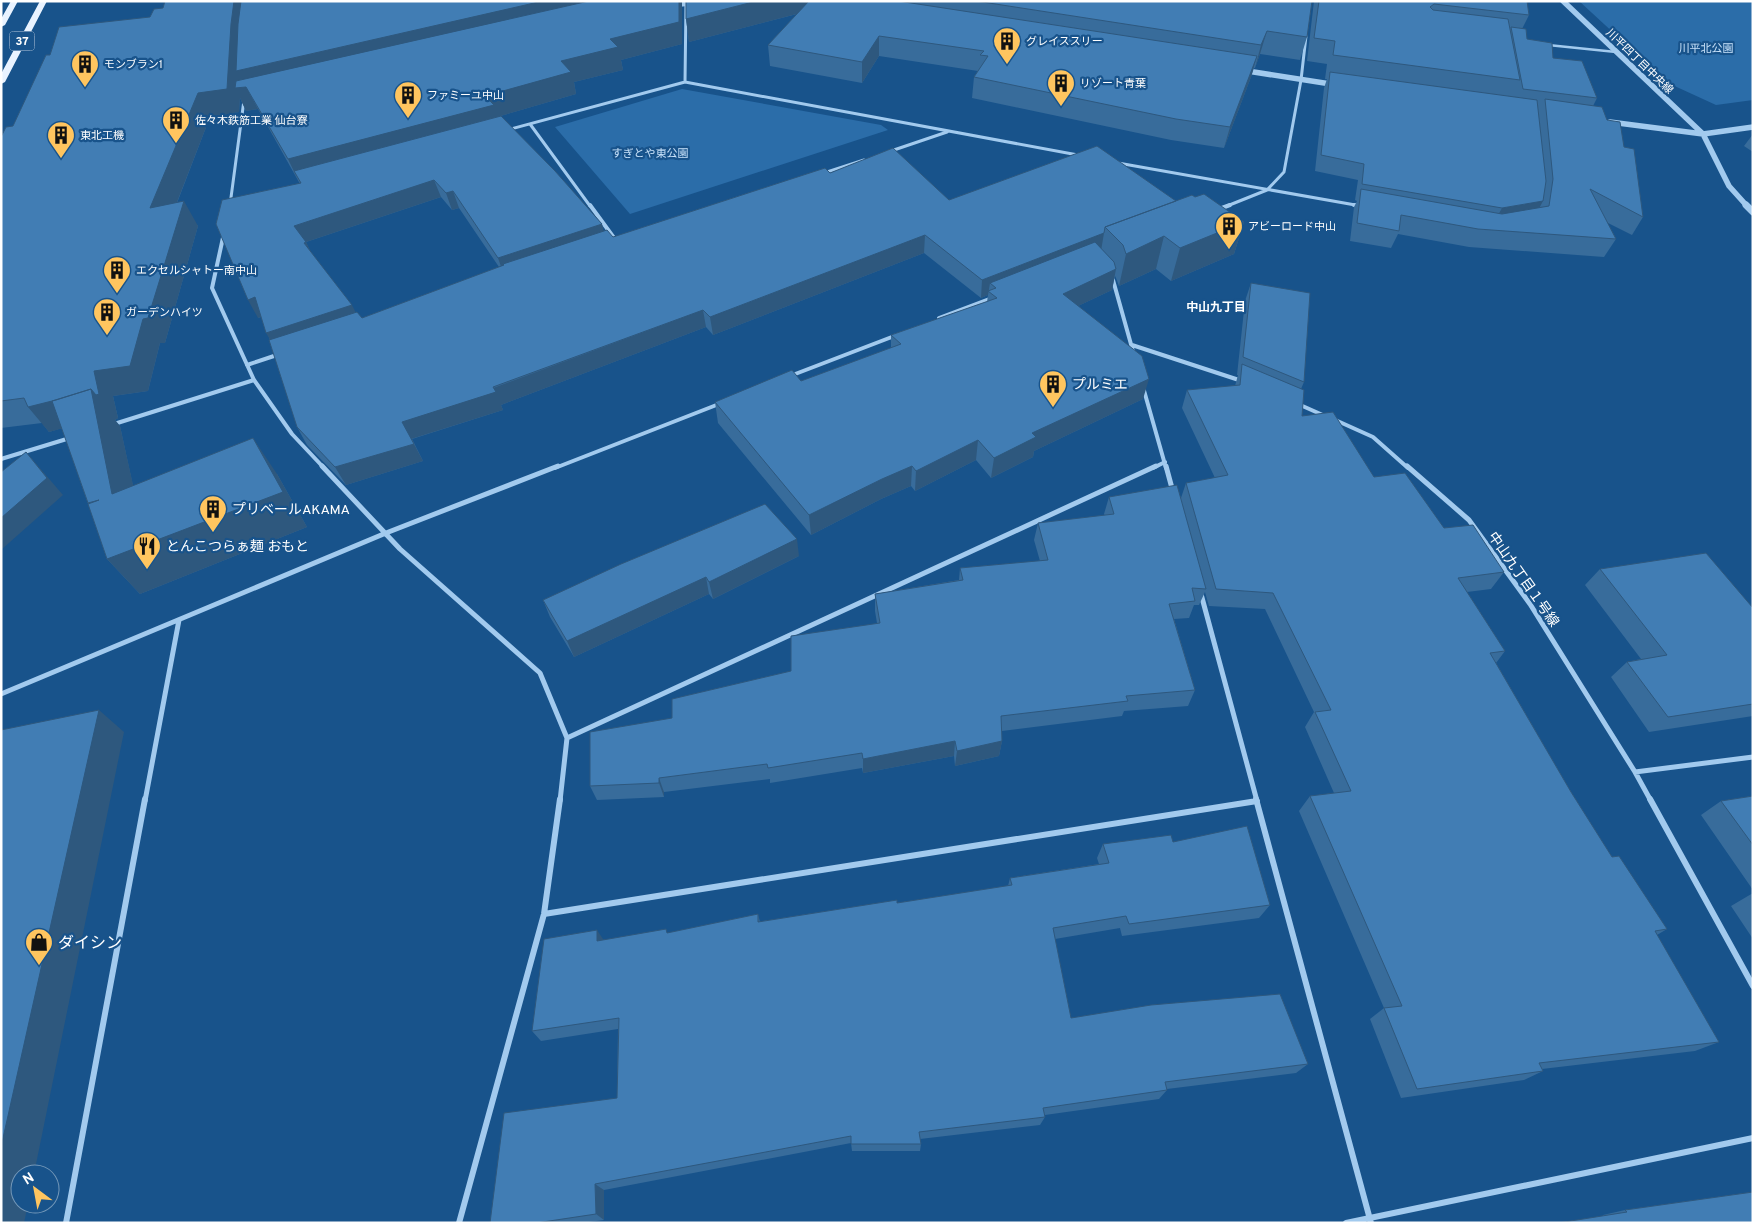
<svg xmlns="http://www.w3.org/2000/svg" width="1754" height="1224" viewBox="0 0 1754 1224" font-family="Overpass,'Noto Sans JP',sans-serif">
<style>
.green{fill:#2b6da9}
.lines{fill:none;stroke-linecap:round;stroke-linejoin:round}
.service{stroke:#a2caee;stroke-width:2.5}
.minor-far3{stroke:#a2caee;stroke-width:3}
.minor-far2{stroke:#a2caee;stroke-width:4}
.minor-far1{stroke:#a2caee;stroke-width:5}
.minor{stroke:#a2caee;stroke-width:6}
.tertiary-far1{stroke:#a2caee;stroke-width:5.5}
.tertiary{stroke:#a2caee;stroke-width:7}
.primary{fill:#e9f3ff;fill-rule:evenodd}
.wall{fill:#386c9b;fill-rule:evenodd}
.shaded-wall{fill:#2e587e;fill-rule:evenodd}
.building{fill:#417db4;stroke:#2e587e}
.labels{text-anchor:middle;stroke-width:4.5;stroke-linejoin:round;paint-order:stroke}
.far-poi-label{font-size:11px;fill:#fff;stroke:#18538b;text-anchor:start}
.far-park-label{font-size:11px;fill:#c8e2fa;stroke:#18538b}
.far-street-label{font-size:11px;fill:#fff;stroke:#18538b}
.shield{fill:#18538b;stroke:#bacbdc;stroke-width:1}
.shield-label{font-size:12px;font-weight:bold;fill:#fff}
.far-neighbourhood-label{font-size:12px;font-weight:bold;fill:#fff;stroke:#18538b}
.poi-label{font-size:14px;fill:#fff;stroke:#18538b;text-anchor:start}
.street-label{font-size:14px;fill:#fff;stroke:#18538b}
.near-poi-label{font-size:16px;fill:#fff;stroke:#18538b;text-anchor:start}
</style>
<rect width="100%" height="100%" fill="#18538b"/>
<!-- green -->
<path class="green" d="M1579,1H1753V100L1716,105L1668,83Z
M682,89L881,125L888,130L630,214L555,127Z"/>
<g class="lines">
<!-- service -->
<path class="service" d="M1548,45L1616,52"/>
<!-- minor-far3 -->
<path class="minor-far3" d="M685,82L1078,155
M530,124L590,206
M507,130L685,82L686,3L688,1
M888,152L947,132
M1118,163L1361,206
M824,173L864,160
M230,205L244,100
M1227,206L1267,190L1284,172L1301,80L1306,36"/>
<!-- minor-far2 -->
<path class="minor-far2" d="M590,205L617,242
M1354,205L1361,206
M1219,209L1230,205
M224,233L212,288L254,380L292,434L324,468
M1110,277L1113,280L1134,355
M939,318L992,298
M1132,345L1242,381
M247,365L280,354
M790,376L897,335
M1143,387L1166,468
M1298,404L1325,416
M1333,419L1373,437L1408,468
M111,425L254,380
M1,459L70,438
M555,468L719,404
M1153,468L1165,462"/>
<!-- minor-far1 -->
<path class="minor-far1" d="M322,466L400,549L540,673L567,738L560,801
M1166,466L1173,492
M1407,466L1469,520L1530,604L1635,772L1651,801
M1201,594L1257,801
M1,694L386,533L558,466
M567,738L1156,466
M1635,772L1753,757
M145,801L179,620"/>
<!-- minor -->
<path class="minor" d="M1256,799L1371,1223
M1650,799L1753,986
M544,914L1257,801
M66,1223L145,799
M459,1223L544,914L560,799
M1346,1223L1753,1138"/>
<!-- tertiary-far1 -->
<path class="tertiary-far1" d="M1563,1L1703,134L1729,186L1747,206
M671,5L708,1
M1241,70L1337,85
M1610,122L1703,134L1753,127"/>
<!-- tertiary -->
<path class="tertiary" d="M1746,205L1753,212"/>
<!-- primary -->
<path class="primary" d="M11,1H18L5,25L1,27V19Z
M40,1H47L5,82L1,84V74Z"/>
</g>
<!-- wall -->
<path class="wall" d="M686,1H1312L1307,37L1300,60L1260,54L1255,68H1254L1251,77L1224,148L1171,140L972,98L974,77L978,71L879,56L862,83L770,66L768,45L797,14L689,42L686,19Z
M1314,1H1527L1529,15L1522,29L1527,39L1553,58L1597,98L1593,106L1607,120L1624,147L1643,217L1632,235L1606,222L1616,239L1604,257L1469,247L1398,234L1391,248L1350,241L1354,207L1357,201L1355,200L1358,180L1315,171L1324,88L1327,79H1325L1327,64L1307,61Z
M163,8H682V44L621,60L623,70L574,82L576,94L497,117L602,224L603,231L613,237L830,173L949,200L1176,201L1195,197L1244,222L1234,254L1171,281L1156,269L1119,286L1116,278L1115,276L1112,290L1078,306L1143,399L1034,451L1033,457L991,478L976,460L915,491L911,486L881,499L811,535L718,423L715,402L801,381L891,348V335L987,302L988,295L981,298L924,253L713,335L706,327L501,405L503,410L412,439L423,461L346,485L307,445L297,427L270,340L261,317L258,318L300,184L258,109L246,111L240,98L239,112L210,117L177,203L198,226L165,343H160L148,391L113,396L118,418L115,420L120,426L133,486L277,474L307,527L140,594L107,559L62,428L49,432L42,423L1,428V137L13,126L50,55L150,17ZM441,197L452,210L459,208L499,267L362,318L355,312L310,251L306,242Z
M1753,134V152L1744,146Z
M1251,283L1304,382L1301,389L1302,416L1374,477L1504,572L1491,589L1467,592L1505,651L1496,663L1571,792L1612,857L1667,929L1657,935L1719,1042L1695,1051L1542,1069L1543,1071L1524,1080L1401,1098L1370,1019L1384,1008L1299,811L1310,796L1334,793L1305,727L1314,712L1265,609L1209,606L1205,592L1199,605H1194L1189,618L1174,619L1195,690L1188,706L1124,711L1122,716L1002,731V741L999,756L955,766L954,756L863,773L862,768L770,783V779L664,792V797L597,800L590,786L672,718L791,671L877,623L875,611V594L959,580L960,568L1040,561L1034,540L1038,523L1105,516L1104,514L1109,497L1181,498L1186,483L1215,478L1182,408L1187,390L1235,386L1238,375H1237L1245,301Z
M799,556L713,599L709,594L574,657L550,617L543,600Z
M1600,569L1753,608V716L1649,732L1611,677L1627,662L1641,659L1585,585Z
M1753,796V890L1701,815L1721,801Z
M1173,842L1270,905L1259,918L1122,936L1120,928L1055,939L1071,1018L1308,1064L1296,1073L1167,1089V1090L1159,1099L1045,1115V1117L1040,1125L920,1139L921,1144L920,1151H852L851,1143L604,1190V1220L582,1223H490L617,1098L618,1029L541,1041L532,1031L604,940L668,933L758,914L760,922L897,903L1008,886L1010,878L1099,864L1097,858L1103,844Z
M1753,893V939L1731,906Z
M1753,1192L1603,1216V1215L1625,1210Z"/>
<!-- shaded-wall -->
<path class="shaded-wall" d="M234,1H658L246,87L258,109L246,111L240,98L239,112L210,117L165,233L150,208L198,93L231,24ZM240,79L244,87L240,88Z
M679,1H682V44L621,60L623,70L574,82L576,94L497,117L294,171L299,182L288,159L485,96L610,39Z
M757,1H808V11L689,42L686,19Z
M1267,31L1260,54L1255,68L1261,45Z
M879,36V56L862,83V62Z
M1257,56L1251,77L1224,148L1230,127Z
M434,180L441,197L306,242L315,260L294,226Z
M453,191L459,208L452,210L446,193Z
M184,201L198,226L165,343H160L148,391L113,396L118,418L115,420L120,426L143,530L112,494L93,420L49,432L28,407L91,389L94,371L143,319Z
M1543,201L1534,218L1493,224L1502,208Z
M1244,222L1234,254L1171,281L1180,248Z
M602,224L606,242L504,275L498,258Z
M1104,233L1101,251L996,288L990,283L988,295L981,298L982,280Z
M925,235L924,253L713,335L710,317Z
M1164,236L1156,269L1119,286L1126,254Z
M1116,269L1112,290L1059,315L1063,294Z
M255,297L265,315L258,318L248,300Z
M352,305L361,323L277,351L266,333Z
M703,310L706,327L501,405L503,410L411,439L402,422Z
M1149,379L1143,399L1034,451L1033,457L991,478L994,458L1032,433Z
M253,438L277,474L307,527L140,594L107,559Z
M978,440L976,460L915,491L916,471Z
M414,444L423,461L346,485L335,467Z
M26,452L63,495L1,550V518Z
M912,466L911,486L881,499L811,535L809,515L882,479Z
M797,539L799,556L713,599L709,582Z
M706,577L709,594L574,657L567,641Z
M99,710L124,732L34,1174H20V1204H28L24,1223H1V1147Z
M955,741L954,756L863,773V759Z
M1002,741L999,756L955,766L957,751Z
M659,778L664,792V797L659,783Z
M597,930L605,942L597,941Z
M595,1184L604,1190V1220L596,1214Z"/>
<!-- building -->
<path class="building" d="M165,1H234L231,24L227,89L198,93L150,208L184,201L148,318L143,319L130,366L94,371L99,394L96,395L91,389L56,400L28,407L24,398L1,401V137L6,127L13,126L46,55H50L59,27L150,17L154,9L163,8Z
M241,1H543L236,71L238,24Z
M589,1H679V22L610,39L618,47L561,61L571,72L485,96L494,105L288,159L246,87L235,88L236,81Z
M686,1H757L686,19Z
M809,1H898L1257,56L1230,127L1176,119L974,77L988,56L980,55L984,51L879,36L862,62L768,45Z
M976,1H1312L1307,37L1267,31L1261,45Z
M1319,1H1527L1529,15L1434,4L1430,7L1433,10L1508,19L1520,80L1333,55L1335,41L1314,38Z
M1511,27L1526,29L1527,39L1552,43L1553,58L1582,61L1597,98L1523,89Z
M1330,72L1537,100L1546,181L1543,201L1502,208L1362,184L1364,164L1321,155Z
M1545,99L1602,107L1607,120L1620,122L1624,147L1634,149L1643,217L1590,189L1616,239L1478,229L1401,215L1399,231L1357,223L1361,189L1502,214L1549,206L1553,179Z
M501,116L555,171L602,224L498,258L453,191L446,193L434,180L294,226L306,242L304,243L352,305L266,333L255,297L248,300L216,224L222,200L301,183L294,171Z
M1097,146L1176,201L1105,227L1104,233L982,280L925,235L710,317L703,310L493,387L496,392L402,422L414,444L335,467L297,427L269,340L357,312L362,318L504,265L503,264L607,230L613,237L825,168L830,173L893,148L949,200Z
M1204,194L1244,222L1180,248L1164,236L1126,254L1123,245L1105,227L1192,195L1195,197Z
M1095,242L1114,262L1116,269L1063,294L1142,356L1149,379L1032,433L1036,437L994,458L978,440L916,471L912,466L882,479L809,515L715,402L792,370L801,381L901,344L891,335L997,298L988,291L996,288L990,283Z
M1251,283L1310,293L1304,382L1243,357Z
M1242,364L1304,390L1302,416L1333,412L1374,477L1405,473L1444,528L1473,525L1504,572L1458,578L1505,651L1490,653L1571,792L1612,857L1619,856L1667,929L1655,931L1719,1042L1539,1063L1543,1071L1417,1089L1384,1008L1402,1006L1310,796L1351,791L1315,712L1331,710L1273,593L1216,589L1186,483L1228,475L1187,390L1240,385Z
M91,389L112,494L253,438L283,492L107,559L88,504L99,500L88,503L52,401Z
M26,452L47,478L1,518V472Z
M1177,485L1206,589L1192,588L1195,601L1169,604L1195,690L1126,696L1128,701L1001,716L1002,741L957,751L955,741L863,759L862,753L768,768L767,764L659,778V783L590,786V732L672,718V699L791,671V636L880,623L875,594L963,580L960,568L1048,560L1038,523L1114,514L1109,497Z
M765,504L797,539L709,582L706,577L567,641L543,600L621,564Z
M1706,553L1753,608V704L1668,717L1627,662L1667,655L1600,569Z
M99,710L1,1147V730Z
M1753,796V845L1721,801Z
M1247,826L1270,905L1129,924L1126,916L1053,928L1071,1018L1151,1005L1280,994L1308,1064L1165,1082L1167,1090L1043,1108L1045,1117L919,1132L921,1144H851V1136L595,1184L596,1214L536,1223H490L504,1113L617,1098L619,1018L532,1031L544,939L597,930V941L666,929L667,933L758,914V922L897,900V903L1012,885L1010,878L1109,863L1103,844L1171,835L1173,842Z
M1753,1192V1223H1558L1627,1212L1625,1210Z"/>
<!-- icons -->
<defs>
<g id="building-pin" transform="scale(1.4375)"><path d="M0 17L-7.5 6A9.5 9.5 0 1 1 7.5 6Z" fill="#ffc55f" stroke="#18538b"/><path d="M-4-6H4V6H1V3H-1V6H-4ZM-2.5-4.3h1.7v1.8h-1.7ZM.8-4.3h1.7v1.8H.8ZM-2.5-1h1.7V.8h-1.7ZM.8-1h1.7V.8H.8Z" fill="#111"/></g>
<g id="restaurant-pin" transform="scale(1.4375)"><path d="M0 17L-7.5 6A9.5 9.5 0 1 1 7.5 6Z" fill="#ffc55f" stroke="#18538b"/><path d="M-5-6h1v4h1v-4h1v4h1v-4h1v5L-1.5 .5V6h-2V.5L-5-1ZM5-6V6H3V1.5H1.5Q1.5-4 5-6Z" fill="#111"/></g>
<g id="shop-pin" transform="scale(1.4375)"><path d="M0 17L-7.5 6A9.5 9.5 0 1 1 7.5 6Z" fill="#ffc55f" stroke="#18538b"/><path d="M-5-2.5h2.3a2.7 3.5 0 0 1 5.4 0H5L5.5 6h-11ZM-1.5-2.5h3a1.5 2.3 0 0 0-3 0Z" fill="#111"/></g>
</defs>
<g fill-rule="evenodd">
<use href="#building-pin" x="1007" y="41"/>
<use href="#building-pin" x="85" y="64"/>
<use href="#building-pin" x="1061" y="83"/>
<use href="#building-pin" x="408" y="95"/>
<use href="#building-pin" x="176" y="120"/>
<use href="#building-pin" x="61" y="135"/>
<use href="#building-pin" x="1229" y="226"/>
<use href="#building-pin" x="117" y="270"/>
<use href="#building-pin" x="107" y="312"/>
<use href="#building-pin" x="1053" y="384"/>
<use href="#building-pin" x="213" y="509"/>
<use href="#restaurant-pin" x="147" y="546"/>
<use href="#shop-pin" x="39" y="942"/>
</g>
<g class="labels">
<!-- far-poi labels -->
<g class="far-poi-label">
<text x="1026" y="45">グレイススリー</text>
<text x="104" y="68">モンブラン1</text>
<text x="1080" y="87">リゾート青葉</text>
<text x="427" y="99">ファミーユ中山</text>
<text x="195" y="124">佐々木鉄筋工業 仙台寮</text>
<text x="80" y="139">東北工機</text>
<text x="1248" y="230">アビーロード中山</text>
<text x="136" y="274">エクセルシャトー南中山</text>
<text x="126" y="316">ガーデンハイツ</text>
</g>
<!-- far-park labels -->
<g class="far-park-label">
<text x="1706" y="52">川平北公園</text>
<text x="650" y="157">すぎとや東公園</text>
</g>
<!-- far-street labels -->
<g class="far-street-label">
<text transform="translate(1640 61) rotate(44)" y="4">川平四丁目中央線</text>
</g>
<!-- shield labels -->
<rect class="shield" x="9.5" y="31.5" width="25" height="19" rx="4"/>
<g class="shield-label">
<text x="22" y="45">37</text>
</g>
<!-- far-neighbourhood labels -->
<g class="far-neighbourhood-label">
<text x="1216" y="311">中山九丁目</text>
</g>
<!-- poi labels -->
<g class="poi-label">
<text x="1072" y="389">プルミエ</text>
<text x="232" y="514">プリベールAKAMA</text>
<text x="166" y="551">とんこつらぁ麺 おもと</text>
</g>
<!-- street labels -->
<g class="street-label">
<text transform="translate(1524 579) rotate(55)" y="5">中山九丁目１号線</text>
</g>
<!-- near-poi labels -->
<g class="near-poi-label">
<text x="58" y="948">ダイシン</text>
</g>
</g>
<!-- border -->
<rect width="1754" height="1224" fill="none" stroke="#ffffff" stroke-width="5"/>
<!-- north arrow -->
<g transform="translate(35 1189) rotate(328)"><circle r="24" fill="#18538b" stroke="#7498b9"/>
<path d="M0-4L9 19L0 12L-9 19Z" fill="#ffc55f"/>
<text y="-8" font-size="14" font-weight="bold" text-anchor="middle" fill="#ffffff">N</text>
</g>
</svg>
